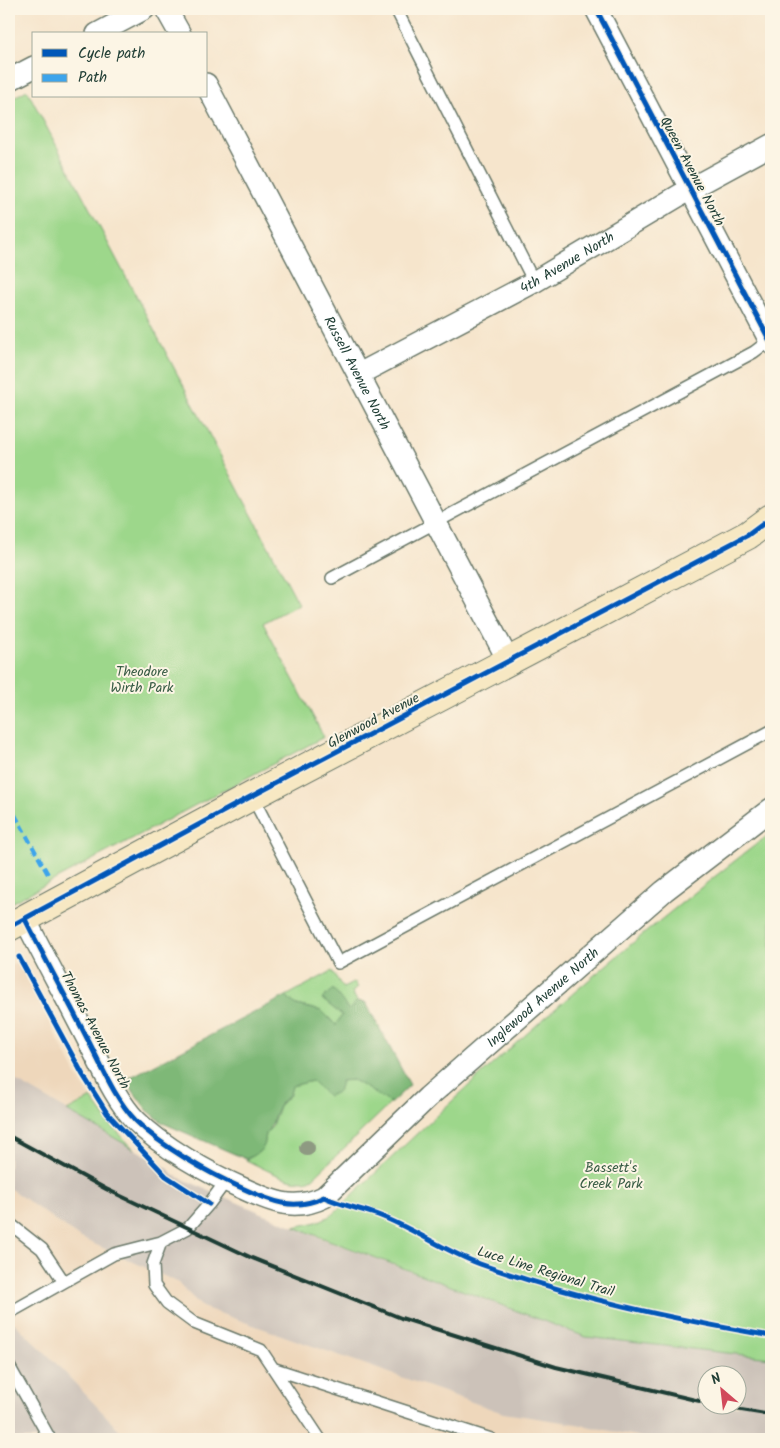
<svg xmlns="http://www.w3.org/2000/svg" width="780" height="1448" viewBox="0 0 780 1448" font-family="Kalam,sans-serif">
<style>
.built{fill:#eed7bb}
.industrial{fill:#ccc2b9;fill-rule:evenodd}
.green{fill:#9dd78b;stroke:#5e8a60}
.forest{fill:#7eb877;stroke:#4e7a56}
.lines{fill:none;stroke-linecap:round;stroke-linejoin:round}
.lane-casing{stroke:#6a7869;stroke-width:14}
.street-casing{stroke:#6a7869;stroke-width:24}
.secondary-casing{stroke:#6a7869;stroke-width:30}
.lane{stroke:#fff;stroke-width:11}
.street{stroke:#fff;stroke-width:21}
.secondary{stroke:#f7e8c3;stroke-width:28}
.rail{stroke:#1f3d34;stroke-width:4}
.quiet{stroke:#3da4eb;stroke-width:4;stroke-dasharray:8 4;stroke-linecap:butt}
.cycleway-casing{stroke:#fcf5e5;stroke-width:8}
.cycleway{stroke:#0057b8;stroke-width:5}
.tree{fill:#8e9a82}
.labels{text-anchor:middle;stroke-width:4;stroke-linejoin:round;paint-order:stroke}
.street-label{font-size:14px;fill:#1f3d34;stroke:#fcf5e5}
.park-label{font-size:14px;fill:#385c45;stroke:#fcf5e5}
</style>
<rect width="100%" height="100%" fill="#fcf5e5"/>
<filter id="ink" filterUnits="userSpaceOnUse"><feTurbulence type="fractalNoise" baseFrequency=".02" numOctaves="2"/><feDisplacementMap in="SourceGraphic" scale="10" xChannelSelector="R" yChannelSelector="G"/><feConvolveMatrix kernelMatrix="1 2 1 2 8 2 1 2 1" color-interpolation-filters="sRGB"/></filter>
<filter id="wash" filterUnits="userSpaceOnUse"><feTurbulence type="fractalNoise" baseFrequency=".0096" numOctaves="4" result="noise"/><feDisplacementMap in="SourceGraphic" scale="20" xChannelSelector="R" yChannelSelector="G"/><feGaussianBlur stdDeviation="1.12" result="paint"/><feColorMatrix in="noise" values="0 0 0 0 0 0 0 0 0 0 0 0 0 0 0 0 0 1.4 0 .05"/><feComposite in="paint" operator="in"/></filter>
<g filter="url(#wash)">
<rect width="100%" height="100%" fill="#f6e5cc"/>
<!-- built -->
<path class="built" d="M18,962L78,1078L91,1098L67,1111L9,1077V966Z
M9,1188L79,1237L177,1282L202,1307L503,1413L576,1424L651,1439H128L48,1355L9,1318Z"/>
<!-- industrial -->
<path class="industrial" d="M9,1077L168,1168L173,1175L318,1237L586,1337L771,1358V1439H651L576,1424L503,1413L202,1307L177,1282L79,1237L9,1188ZM708,1376H738V1406H708Z
M9,1318L48,1355L128,1439H9Z"/>
<!-- green -->
<path class="green" d="M27,90L299,604L263,623L324,737L9,904V100Z
M771,833V1358L586,1337L294,1227L317,1222L332,1215C470,1080 617,950 771,833Z
M332,971L343,988L355,982L358,988L352,992L357,1001L350,1010L322,999L342,1015L336,1025L322,1011L296,1005L286,996Z
M353,1080L391,1103L313,1178C297,1189 262,1167 246,1160C258,1153 267,1150 265,1134L272,1127L279,1106L290,1095L291,1086L312,1081Z
M91,1098L111,1125L134,1149L67,1111Z"/>
<!-- forest -->
<path class="forest" d="M333,989L349,1010L357,1001L366,1003L410,1085L391,1103L353,1080L341,1081L338,1092L328,1096L312,1081L292,1086C290,1099 285,1096 279,1106C273,1116 274,1125 265,1134C267,1150 258,1153 246,1159L163,1123L147,1110L125,1080L286,996L296,1005L322,1011L336,1025L342,1015L322,999Z"/>
</g>
<g filter="url(#ink)">
<g class="lines">
<!-- lane casing -->
<g class="lane-casing">
<path id="lane" d="M396,9L534,282
M332,578L754,352L771,339
M252,796L338,963L771,731
M226,1181L209,1204L188,1228L161,1242L153,1264L154,1285L167,1303L194,1323L261,1350L320,1439
M9,1223L42,1249L64,1282L114,1254L161,1242
M9,1313L64,1282
M9,1366L50,1439
M275,1369L491,1439"/>
</g>
<!-- street casing -->
<g class="street-casing">
<g id="street">
<path d="M166,9L180,34"/>
<path d="M596,9L771,343"/>
<path d="M97,34L144,9"/>
<path d="M9,80L34,67"/>
<path id="s1" d="M206,84L509,662"/>
<path id="s2" d="M359,374L534,282L690,189L771,145"/>
<path id="s3" d="M25,919C45,959 67,999 88,1040C102,1067 115,1099 136,1121C162,1147 208,1173 242,1188C270,1201 294,1212 324,1197L428,1097L664,891L771,809"/>
</g>
</g>
<!-- secondary casing -->
<g class="secondary-casing">
<path id="secondary" d="M9,927L252,796L748,535L771,518"/>
</g>
<!-- lane -->
<use href="#lane" class="lane"/>
<!-- street -->
<use href="#street" class="street"/>
<!-- secondary -->
<use href="#secondary" class="secondary"/>
<!-- rail -->
<path class="rail" d="M9,1136L106,1189L252,1258L401,1318L556,1367L708,1403
M717,1406L771,1415"/>
<!-- quiet -->
<path class="quiet" d="M9,804L49,876"/>
<!-- cycleway casing -->
<g class="cycleway-casing">
<path id="cycleway" d="M596,9L771,343
M25,919C45,959 67,999 88,1040C102,1067 115,1099 136,1121C162,1147 208,1173 242,1188C270,1201 294,1212 324,1197C344,1206 358,1208 378,1215C413,1228 444,1251 480,1264C575,1298 673,1319 771,1336
M9,927L252,796L748,535L771,518
M19,957L83,1075L107,1113L166,1176L209,1204"/>
</g>
<!-- cycleway -->
<use href="#cycleway" class="cycleway"/>
</g>
<!-- trees -->
<circle class="tree" cx="307" cy="1148" r="8"/>
</g>
<g class="labels">
<!-- street labels -->
<g class="street-label">
<text transform="translate(693 171) rotate(62)" y="5">Queen Avenue North</text>
<text dy="5" stroke="none"><textPath href="#s2" startOffset="236">4th Avenue North</textPath></text>
<text dy="5" stroke="none"><textPath href="#s1" startOffset="326">Russell Avenue North</textPath></text>
<text transform="translate(373 720) rotate(-28)" y="5">Glenwood Avenue</text>
<text dy="5" stroke="none"><textPath href="#s3" startOffset="739">Inglewood Avenue North</textPath></text>
<text transform="translate(96 1030) rotate(62)" y="5">Thomas Avenue North</text>
<text transform="translate(546 1271) rotate(17)" y="5">Luce Line Regional Trail</text>
</g>
<!-- park labels -->
<g class="park-label">
<text x="142" y="676">Theodore<tspan x="142" dy="16">Wirth Park</tspan></text>
<text x="611" y="1172">Bassett's<tspan x="611" dy="16">Creek Park</tspan></text>
</g>
</g>
<!-- margin -->
<rect width="780" height="1448" fill="none" stroke="#fcf5e5" stroke-width="30"/>
<!-- legend -->
<rect x="32" y="32" width="175" height="65" fill="#fcf5e5" stroke="#a4ab9e"/>
<rect x="42" y="49" width="25" height="8" fill="#0057b8" stroke="#a4ab9e"/>
<text x="78" y="58" font-size="15" fill="#1f3d34">Cycle path</text>
<rect x="42" y="74" width="25" height="8" fill="#3da4eb" stroke="#a4ab9e"/>
<text x="78" y="82" font-size="15" fill="#1f3d34">Path</text>
<!-- north arrow -->
<g transform="translate(722 1390) rotate(332)"><circle r="24" fill="#fcf5e5" stroke="#a4ab9e"/>
<path d="M0-4L9 19L0 12L-9 19Z" fill="#d1495b"/>
<text y="-8" font-size="14" font-weight="bold" text-anchor="middle" fill="#1f3d34">N</text>
</g>
</svg>
